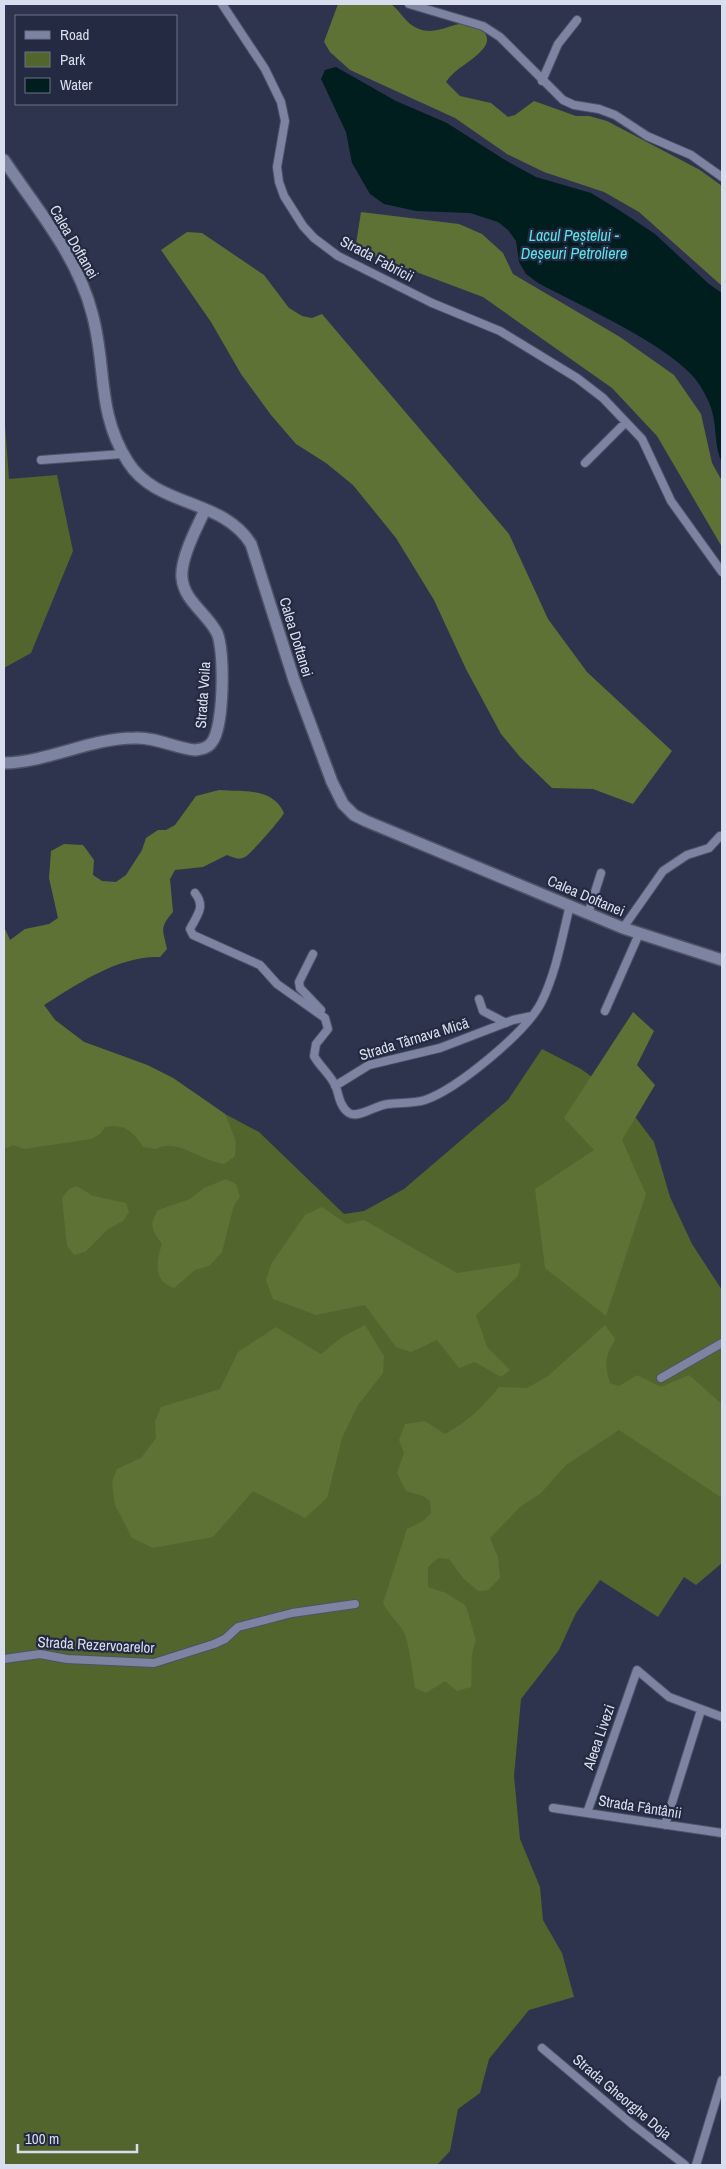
<svg xmlns="http://www.w3.org/2000/svg" width="726" height="2169" viewBox="0 0 726 2169" font-family="'Archivo Narrow',sans-serif">
<style>
.green{fill:#52652d}
.forest{fill:#5e7236}
.water{fill:#011e1f}
.lines{fill:none;stroke-linecap:round;stroke-linejoin:round}
.minor-casing{stroke:#4d5267;stroke-width:10}
.secondary-casing{stroke:#4d5267;stroke-width:14}
.minor{stroke:#7c84a1;stroke-width:8}
.secondary{stroke:#7c84a1;stroke-width:11}
.labels{text-anchor:middle;stroke-width:4.5;stroke-linejoin:round;paint-order:stroke}
.street-label{font-size:15px;fill:#d9deee;stroke:#242a42}
.water-label{font-size:16px;font-style:italic;fill:#58e4e8;stroke:#242a42}
</style>
<rect width="100%" height="100%" fill="#2e344d"/>
<!-- green -->
<path class="green" d="M4,411L9,479L57,475L73,551L31,653L4,668Z
M4,927L32,990L55,1020L84,1042L147,1065L173,1078L225,1114L259,1132L344,1214L364,1211L404,1189L508,1100L542,1049L581,1069L621,1098L654,1142L670,1197L692,1244L722,1290V1563L696,1585L684,1577L658,1617L600,1580L576,1613L559,1650L521,1699L514,1776L520,1839L540,1887L543,1920L562,1953L574,1997L529,2010L489,2059L480,2093L458,2109L450,2151L437,2165H4Z"/>
<!-- forest -->
<path class="forest" d="M338,4H391C401,11 405,24 419,29C437,36 452,22 467,24C481,26 494,36 483,49C472,62 455,68 446,82L460,96L491,103L508,117L515,115L534,101L576,116H589L607,121L700,170L722,186V286L639,212L604,192L544,172L507,154L455,118L350,70L330,52L324,42Z
M361,212L459,224L482,234L503,253L513,274L620,337L674,375L701,414L712,463L722,481V547L657,436L612,388L483,297L371,255L356,244Z
M187,232L202,233L264,275L289,308L302,316L312,318L322,314L509,534L548,619L587,672L672,751L633,804L593,789L552,788L521,758L501,734L466,669L434,600L396,538L353,485L326,463L296,444L271,415L241,374L211,322L161,250Z
M219,790C244,792 272,787 284,813C282,818 250,855 245,857C238,861 233,857 227,855L203,867L175,870L170,879L173,912C159,928 163,930 167,949L160,957C120,955 77,984 44,1005L55,1020L84,1042L147,1065L173,1078L225,1114L236,1141L235,1156L224,1164C201,1161 176,1137 156,1149L143,1147C134,1132 124,1123 105,1127L100,1134L91,1139L24,1149L13,1145L4,1149V927L10,940L25,929L49,924L58,918L49,878L51,851L64,844L83,845L94,860L93,875L102,881L116,882L126,875L142,850L146,838L158,830H166L175,825L196,796Z
M633,1012L654,1031L637,1065L655,1085L622,1140L646,1194L606,1316L545,1268L535,1189L594,1150L564,1118Z
M226,1179L236,1184L240,1197L234,1205L222,1252L209,1266L195,1270L174,1288C153,1281 156,1262 162,1244C151,1229 149,1226 158,1210L190,1199L204,1188Z
M77,1186L93,1196L126,1203L129,1212L123,1221L108,1229L85,1252L74,1255L67,1246L62,1198L69,1189Z
M322,1207L347,1224L364,1220L457,1273L521,1263L518,1276L476,1315L487,1347L510,1370L501,1377L475,1362L459,1368L437,1340L411,1352L396,1347L365,1305L316,1315L273,1299L266,1280L271,1264L305,1215Z
M365,1325L384,1356L383,1373L358,1405L342,1438L327,1498L305,1518L253,1491L213,1537L153,1548L132,1538L115,1505L112,1482L117,1469L141,1458L156,1438L155,1421L161,1407L220,1389L238,1352L276,1327L321,1354L342,1337Z
M605,1325L615,1339C605,1359 604,1362 610,1383L619,1386L637,1375L661,1387L689,1375L722,1404V1498L619,1430L566,1465L541,1493L520,1507L490,1538L498,1557L500,1578L488,1590L478,1591L463,1578L449,1559L438,1558L428,1567V1587L446,1593L466,1606L476,1641C469,1654 473,1672 471,1687L457,1691L445,1681L426,1693L415,1688C412,1671 410,1646 404,1632C399,1623 388,1614 383,1603L407,1529L423,1521L431,1513L430,1501L423,1496L406,1491L397,1473L404,1453L399,1440L405,1424L425,1421L445,1434C467,1422 483,1407 499,1387L527,1388L548,1376Z"/>
<!-- water -->
<path class="water" d="M336,67L396,101L447,123L505,160L536,177L591,193L619,210L655,234L709,284L722,293V463C714,446 717,429 712,411C710,403 705,394 701,387C681,350 577,304 538,283L526,274L519,262L516,241L508,230L498,222L470,213L416,211L384,204L370,194L352,163L346,132L321,79L325,70Z"/>
<g class="lines">
<!-- minor casing -->
<g class="minor-casing">
<path id="minor" d="M222,4L265,69L281,102L285,121L277,167L279,182L284,196L303,226L314,238L338,256L432,303L500,331L577,378L603,398L642,439L671,501L722,572
M409,4L483,26L500,37L563,100L574,105L599,109L615,115L647,136L691,155L722,177
M542,81L558,44L577,20
M41,460L122,454
M585,463L626,422
M195,893C206,907 197,915 190,929L193,935L260,965L277,984L325,1018L328,1029L316,1044L314,1056C320,1067 331,1075 336,1087C339,1096 340,1107 349,1113C358,1119 376,1105 388,1104C400,1102 413,1104 425,1100C457,1089 525,1033 541,1003C556,973 562,938 570,905
M588,914L601,873
M623,928L663,871L687,855L709,848L720,836
M313,954L299,982L300,988L321,1010
M479,999L483,1011L506,1023
M605,1011L639,934
M335,1086L369,1065L440,1048L513,1020L532,1016
M661,1378L722,1343
M4,1659L40,1654L67,1659L154,1663L214,1644L225,1639L238,1627L292,1613L355,1604
M553,1808L722,1833
M587,1813L637,1670L669,1697L722,1717
M665,1825L701,1710
M542,2048L632,2124L685,2165
M696,2165L722,2080"/>
</g>
<!-- secondary casing -->
<g class="secondary-casing">
<path id="secondary" d="M4,160C36,208 77,255 92,313C107,366 96,412 128,462C157,508 223,498 251,544L294,680L332,782L343,804L354,815L366,821L623,928L722,960
M4,763C49,762 90,738 135,738C156,737 175,748 195,750C202,749 208,748 212,742C224,727 225,650 217,633C207,613 184,601 182,578C180,559 197,527 205,510"/>
</g>
<!-- minor -->
<use href="#minor" class="minor"/>
<!-- secondary -->
<use href="#secondary" class="secondary"/>
</g>
<g class="labels">
<!-- street labels -->
<g class="street-label">
<text transform="translate(74 242) rotate(60)" y="5">Calea Doftanei</text>
<text transform="translate(377 259) rotate(28)" y="5">Strada Fabricii</text>
<text transform="translate(296 637) rotate(73)" y="5">Calea Doftanei</text>
<text transform="translate(203 695) rotate(-86)" y="5">Strada Voila</text>
<text transform="translate(586 896) rotate(23)" y="5">Calea Doftanei</text>
<text transform="translate(414 1039) rotate(-17)" y="5">Strada Târnava Mică</text>
<text transform="translate(96 1645) rotate(3)" y="5">Strada Rezervoarelor</text>
<text transform="translate(599 1737) rotate(-71)" y="5">Aleea Livezi</text>
<text transform="translate(640 1807) rotate(9)" y="5">Strada Fântânii</text>
<text transform="translate(622 2097) rotate(40)" y="5">Strada Gheorghe Doja</text>
</g>
<!-- water labels -->
<g class="water-label">
<text x="574" y="241">Lacul Peștelui -<tspan x="574" dy="18">Deșeuri Petroliere</tspan></text>
</g>
</g>
<!-- border -->
<rect width="726" height="2169" fill="none" stroke="#d9deee" stroke-width="10"/>
<!-- legend -->
<rect x="15" y="15" width="162" height="90" fill="#242a42" stroke="#6c7287"/>
<rect x="25" y="31" width="25" height="8" fill="#7c84a1" stroke="#6c7287"/>
<text x="60" y="40" font-size="15" fill="#d9deee">Road</text>
<rect x="25" y="52" width="25" height="15" fill="#52652d" stroke="#6c7287"/>
<text x="60" y="65" font-size="15" fill="#d9deee">Park</text>
<rect x="25" y="78" width="25" height="15" fill="#011e1f" stroke="#6c7287"/>
<text x="60" y="90" font-size="15" fill="#d9deee">Water</text>
<!-- scale -->
<path d="M18 2144v8h119v-8" fill="none" stroke="#d9deee" stroke-width="2.5"/>
<text x="25" y="2144" font-size="15" fill="#d9deee" stroke="#242a42" stroke-width="4" paint-order="stroke">100 m</text>
</svg>
